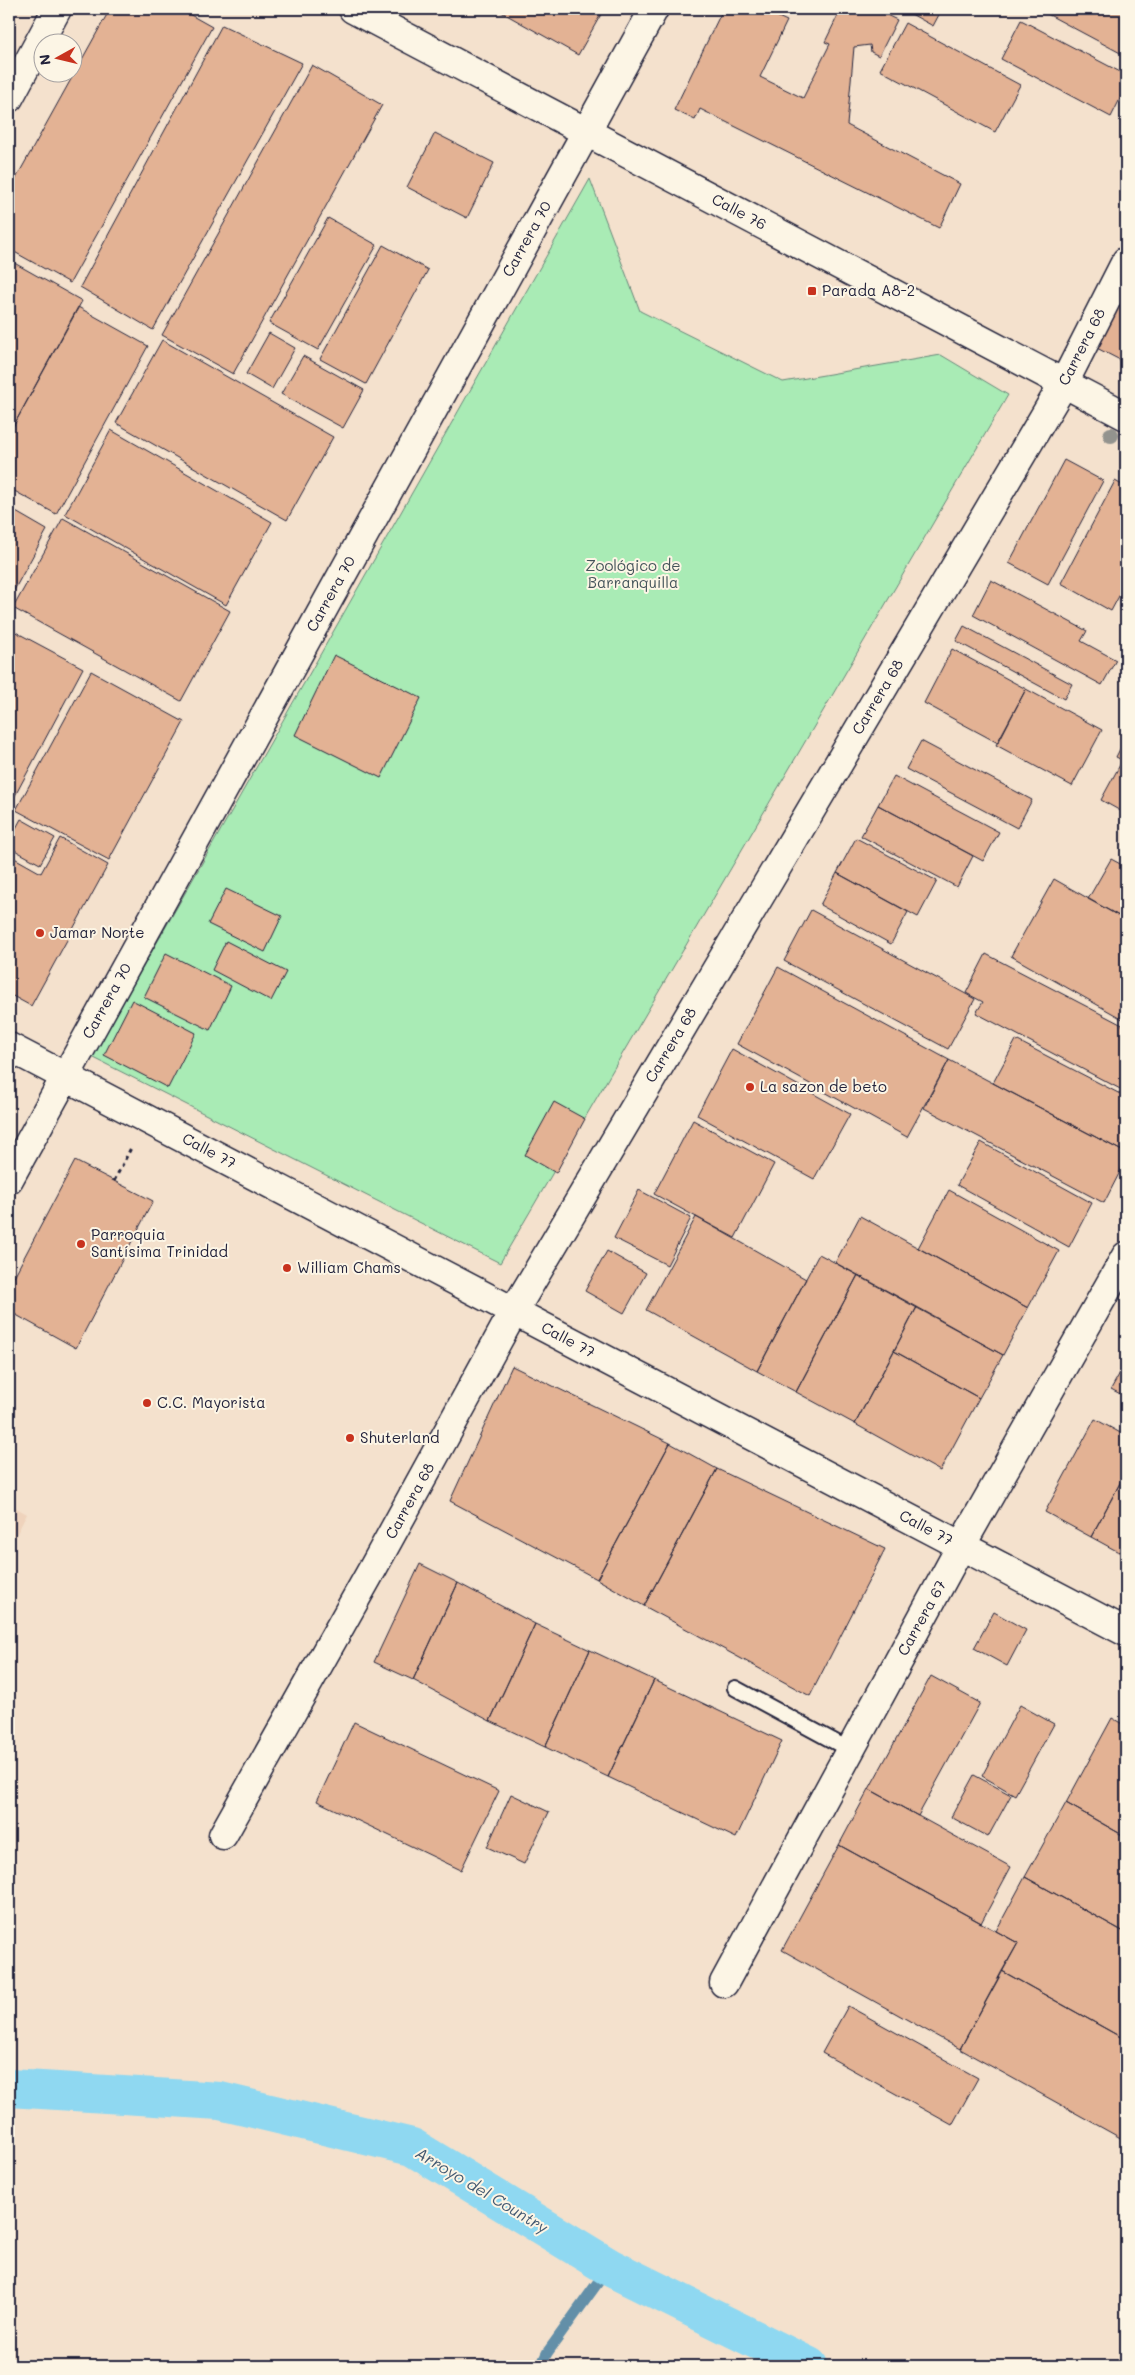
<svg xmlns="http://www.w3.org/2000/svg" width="1135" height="2375" viewBox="0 0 1135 2375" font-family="Mali,sans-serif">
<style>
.built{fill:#efd3bc}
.green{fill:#a9ebb5;stroke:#668678}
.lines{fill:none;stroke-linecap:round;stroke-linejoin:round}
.stream{stroke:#638fa8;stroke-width:11}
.canal{stroke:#8fd8f1;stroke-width:38}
.building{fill:#e3b294;stroke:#22223b}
.service-casing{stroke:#22223b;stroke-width:18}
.minor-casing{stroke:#22223b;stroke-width:31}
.tertiary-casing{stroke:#22223b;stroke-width:31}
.path{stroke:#22223b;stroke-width:3;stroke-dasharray:4 4;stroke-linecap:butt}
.service{stroke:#fcf5e5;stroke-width:14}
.minor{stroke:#fcf5e5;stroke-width:28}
.tertiary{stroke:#fcf5e5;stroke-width:28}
.tree{fill:#93938e}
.poi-dot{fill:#c8321e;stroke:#fcf5e5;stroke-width:2}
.labels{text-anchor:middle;stroke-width:4;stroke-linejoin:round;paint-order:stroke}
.street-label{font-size:15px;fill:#22223b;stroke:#fcf5e5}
.poi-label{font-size:15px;fill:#22223b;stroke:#fcf5e5;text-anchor:start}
.park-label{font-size:15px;fill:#44545a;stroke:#fcf5e5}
.water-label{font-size:16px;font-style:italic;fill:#435972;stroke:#fcf5e5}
</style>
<rect width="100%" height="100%" fill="#f4e1cd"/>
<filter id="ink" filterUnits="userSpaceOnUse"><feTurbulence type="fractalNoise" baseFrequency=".02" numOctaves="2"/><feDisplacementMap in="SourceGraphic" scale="10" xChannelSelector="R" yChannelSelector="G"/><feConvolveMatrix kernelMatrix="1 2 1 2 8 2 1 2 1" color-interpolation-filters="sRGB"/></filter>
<g filter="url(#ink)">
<!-- built -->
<path class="built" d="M9,1504L27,1514L9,1549Z"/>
<!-- green -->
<path class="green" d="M590,179L640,311L783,382L941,355L1008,395L500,1263L92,1057Z"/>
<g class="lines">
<!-- stream -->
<path class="stream" d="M541,2366L547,2353L609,2267"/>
<!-- canal -->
<path class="canal" d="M9,2088L220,2101L412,2147L609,2267L809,2366"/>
</g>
<!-- building -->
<path class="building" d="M110,9H180L212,27L70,283L9,249V191Z
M496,9H604L578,55Z
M723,9H761L787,21L760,77L803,98L830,44L825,42L841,9H874L897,20L879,56L871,52L870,45L854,47L847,125L960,184L939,228L700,109L695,120L674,110Z
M902,9H942L933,26Z
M1038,9H1126V56Z
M1021,20L1126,75V87L1111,117L1001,59Z
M905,23L1020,85L995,132L880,70Z
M222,25L302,63L153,330L80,287Z
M312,65L382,105L233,374L162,335Z
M435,133L494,163L467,218L407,187Z
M328,218L377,245L318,350L269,323Z
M383,245L428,270L366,384L320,359Z
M9,260L82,301L9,434Z
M1126,264V363L1087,343Z
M78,307L148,346L56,514L9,488V434Z
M269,333L295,348L272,389L246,374Z
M162,340L333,437L287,520L116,423Z
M303,356L364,390L343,428L281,394Z
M111,430L272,522L226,605L65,514Z
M1064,460L1103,481L1048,584L1009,563Z
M1115,481L1126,487V583L1111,611L1061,583Z
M9,508L47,530L12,594L9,592Z
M63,518L230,611L181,701L13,608Z
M991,580L1087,631L1081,641L1116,660L1102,685L973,615Z
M1126,594V610L1120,607Z
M964,626L1072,684L1064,699L956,641Z
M10,629L83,668L9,807V631Z
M952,649L1026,689L998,743L924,703Z
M334,655L421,698L381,778L295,735Z
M91,671L184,722L109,860L16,810Z
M1026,689L1102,730L1072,786L996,745Z
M1126,737V762L1116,757Z
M921,741L1032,800L1017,828L906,769Z
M1121,763L1126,766V814L1101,800Z
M894,776L999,832L983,861L878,805Z
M878,805L973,856L957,887L861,836Z
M21,819L55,838L40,864L9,847V841Z
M60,838L108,865L31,1006L9,994V855L41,873Z
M856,838L937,881L918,917L837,873Z
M1111,859L1126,867V920L1088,899Z
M837,873L908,912L891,944L820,905Z
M1054,879L1126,920V1021L1011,956Z
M226,889L282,916L265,952L208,924Z
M811,910L975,999L948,1049L784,961Z
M226,941L286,972L271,1001L212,970Z
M166,953L231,986L210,1030L144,997Z
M986,954L1126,1027V1092L976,1013L983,1002L966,993Z
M778,967L949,1060L907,1137L737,1044Z
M132,1000L196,1033L168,1088L104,1055Z
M1016,1040L1126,1097V1153L993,1083Z
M732,1049L850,1114L814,1179L697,1115Z
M949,1060L1126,1153V1160L1104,1203L924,1108Z
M554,1102L585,1119L556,1173L525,1155Z
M693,1120L774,1164L735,1238L654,1194Z
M981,1142L1092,1203L1069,1247L957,1185Z
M75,1161L153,1201L76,1348L9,1311V1286Z
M639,1190L691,1218L667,1265L614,1238Z
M949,1190L1059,1251L1028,1308L918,1248Z
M860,1216L1028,1308L1003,1355L835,1263Z
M696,1217L806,1279L757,1371L646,1310Z
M607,1251L646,1273L624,1313L585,1291Z
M819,1254L858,1275L796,1392L757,1371Z
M858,1275L917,1307L855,1424L796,1392Z
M917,1307L1003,1355L979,1398L894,1351Z
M894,1351L979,1398L940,1471L855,1424Z
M1126,1362V1397L1111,1389Z
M512,1366L670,1443L597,1579L450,1501Z
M1095,1419L1126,1436V1472L1091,1537L1045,1512Z
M670,1443L717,1469L644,1606L597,1579Z
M717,1469L885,1549L810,1696L644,1606Z
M1126,1472V1556L1091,1537Z
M420,1564L458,1583L413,1680L374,1662Z
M458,1583L535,1624L490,1721L413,1680Z
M994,1612L1026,1630L1007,1666L974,1648Z
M535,1624L590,1650L545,1747L490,1721Z
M590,1650L654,1680L608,1777L545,1747Z
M931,1676L980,1703L918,1816L869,1789Z
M654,1680L782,1741L736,1838L608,1777Z
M1020,1705L1054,1724L1015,1795L982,1776Z
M1112,1718L1126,1726V1837L1066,1803Z
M354,1722L499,1791L461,1870L317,1801Z
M974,1775L1011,1795L988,1837L951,1817Z
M869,1789L1011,1867L981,1923L839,1845Z
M511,1794L549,1812L524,1864L487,1847Z
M1066,1803L1126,1837V1933L1025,1877Z
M839,1845L1018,1943L960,2049L782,1950Z
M1025,1877L1126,1933V2040L1002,1971L1018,1943L996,1931Z
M1002,1971L1126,2040V2141L960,2049Z
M848,2006L978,2078L952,2125L822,2053Z"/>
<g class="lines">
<!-- service casing -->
<g class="service-casing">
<path id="service" d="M735,1688L850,1750"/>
</g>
<!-- minor casing -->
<g class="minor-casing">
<path id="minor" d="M9,98L57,9
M9,1047L1126,1632
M9,1179L654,9
M223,1835L373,1568L514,1311L1064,383L1126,261
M724,1983L961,1546L1126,1256"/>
</g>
<!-- tertiary casing -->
<g class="tertiary-casing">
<path id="tertiary" d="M353,9L1126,416"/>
</g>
<!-- path -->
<path class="path" d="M114,1181L132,1146"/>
<!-- service -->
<use href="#service" class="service"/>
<!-- minor -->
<use href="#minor" class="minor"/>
<!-- tertiary -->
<use href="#tertiary" class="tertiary"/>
</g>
<!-- trees -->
<circle class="tree" cx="1111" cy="435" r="8"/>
</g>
<!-- markers -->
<g class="poi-dot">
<rect x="807" y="286" width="10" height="10" rx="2.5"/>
<circle cx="40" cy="933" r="5"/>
<circle cx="750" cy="1087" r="5"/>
<circle cx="81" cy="1244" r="5"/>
<circle cx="287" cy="1268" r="5"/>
<circle cx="147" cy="1403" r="5"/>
<circle cx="350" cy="1438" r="5"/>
</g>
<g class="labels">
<!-- street labels -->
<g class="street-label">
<text transform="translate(739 212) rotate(28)" y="5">Calle 76</text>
<text transform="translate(527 239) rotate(-61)" y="5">Carrera 70</text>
<text transform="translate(1082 347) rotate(-63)" y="5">Carrera 68</text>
<text transform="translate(331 594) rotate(-61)" y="5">Carrera 70</text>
<text transform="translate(878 697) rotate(-59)" y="5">Carrera 68</text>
<text transform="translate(107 1001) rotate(-61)" y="5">Carrera 70</text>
<text transform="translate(671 1045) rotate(-59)" y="5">Carrera 68</text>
<text transform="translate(209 1151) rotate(28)" y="5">Calle 77</text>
<text transform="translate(568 1340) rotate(28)" y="5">Calle 77</text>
<text transform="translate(410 1501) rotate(-61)" y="5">Carrera 68</text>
<text transform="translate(926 1528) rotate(28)" y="5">Calle 77</text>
<text transform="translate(922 1618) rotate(-61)" y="5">Carrera 67</text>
</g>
<!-- poi labels -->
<g class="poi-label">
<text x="822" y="296">Parada A8-2</text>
<text x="50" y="938">Jamar Norte</text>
<text x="760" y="1092">La sazon de beto</text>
<text x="91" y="1240">Parroquia<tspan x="91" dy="17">Santísima Trinidad</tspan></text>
<text x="297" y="1273">William Chams</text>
<text x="157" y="1408">C.C. Mayorista</text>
<text x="360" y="1443">Shuterland</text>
</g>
<!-- park labels -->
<g class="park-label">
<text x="633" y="571">Zoológico de<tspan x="633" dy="17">Barranquilla</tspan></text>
</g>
<!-- water labels -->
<g class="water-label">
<text transform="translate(482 2190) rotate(31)" y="6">Arroyo del Country</text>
</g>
</g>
<!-- margin -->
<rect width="1135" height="2375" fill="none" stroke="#fcf5e5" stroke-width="30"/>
<rect x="15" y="15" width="1105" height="2345" fill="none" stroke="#22223b" stroke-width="2" filter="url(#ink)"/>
<!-- north arrow -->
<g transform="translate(58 58) rotate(262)"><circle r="24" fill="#fcf5e5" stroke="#a5a1a1"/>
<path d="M0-4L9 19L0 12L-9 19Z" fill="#c8321e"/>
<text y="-8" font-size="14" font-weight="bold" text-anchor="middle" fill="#22223b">N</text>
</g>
</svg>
